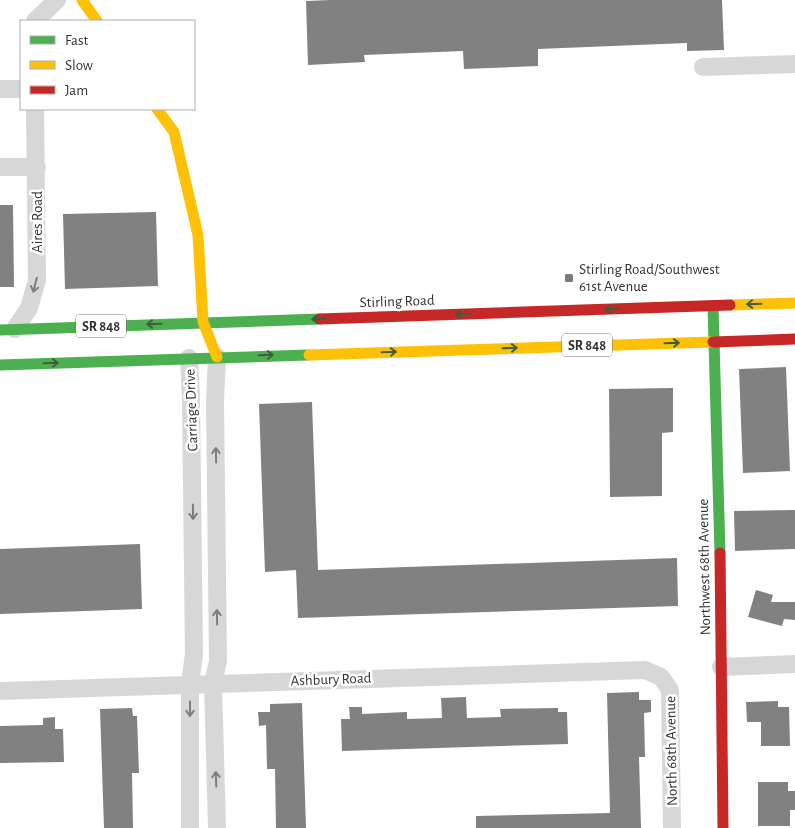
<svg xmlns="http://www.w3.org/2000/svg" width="795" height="828" viewBox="0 0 795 828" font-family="'Alegreya Sans',sans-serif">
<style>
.building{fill:#818181}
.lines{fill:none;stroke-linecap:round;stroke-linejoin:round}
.street{stroke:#d7d7d7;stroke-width:18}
.fast{stroke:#4caf50;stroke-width:11}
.slow{stroke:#ffc107;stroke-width:11}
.jam{stroke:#c62828;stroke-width:11}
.oneway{stroke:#7d7d7d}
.oneway2{stroke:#3c5e3d}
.poi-dot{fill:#7a7a7a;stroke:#fff;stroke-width:2}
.labels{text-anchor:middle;stroke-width:5;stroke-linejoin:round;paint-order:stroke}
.shield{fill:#fff;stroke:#707070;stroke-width:1}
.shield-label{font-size:14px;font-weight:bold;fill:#333}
.street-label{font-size:15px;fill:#333;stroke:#fff}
.poi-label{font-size:15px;fill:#333;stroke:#fff;text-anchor:start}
</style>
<rect width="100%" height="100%" fill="#fff"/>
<!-- building -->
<path class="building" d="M330,0H722L724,50L687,51V43L538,49V66L464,69L463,51L364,55L365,62L308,65L306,1Z
M0,205H13L14,287H0Z
M156,212L158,286L65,289L63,214Z
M786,367L790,471L743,473L739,369Z
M673,388V432L662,433V496L610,497L609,389Z
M312,402L318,570L677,558L678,606L298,618L296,570L265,572L259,404Z
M795,510V549L735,551L734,511Z
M140,544L142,609L0,614V549Z
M756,590L773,595L771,602H795V620L784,619L782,626L748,617Z
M639,692V700H651V712L644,713L645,757H639L641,828H476V816L610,813L607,693Z
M466,697L467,718L501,717L500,709L558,708V712H567L568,744L342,751L341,719H350L349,707H362V714L407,712V719L442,718L441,698Z
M778,701V707H789L790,746H761V722H747L746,702Z
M302,703L306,828H276L275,769H267L266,725L259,726L258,712H270V704Z
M132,708L133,716H137L139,773H132L133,828H104L100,709Z
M55,717V729H63L64,762L0,763V726L43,725V718Z
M758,782H788V791H795V810H790V826H758Z"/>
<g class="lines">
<!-- street -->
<path class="street" d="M35,21L57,0
M703,67L795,64
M0,89H21
M0,167H37
M15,329L29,308L37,280L35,109
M217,357L215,401L218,661L213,683L217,828
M189,358L191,400L194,654L190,684V828
M721,667L795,664
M0,691L645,670L661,677L670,690L672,828"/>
<!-- fast -->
<path class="fast" d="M713,306L720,553
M0,330L320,319
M0,365L309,355"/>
<!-- slow -->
<path class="slow" d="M82,0L97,21
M157,109L174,132L198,235L203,322L217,357
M730,305L795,303
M309,355L713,342"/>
<!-- jam -->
<path class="jam" d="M320,319L730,305
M713,342L795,339
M720,553L723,828"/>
</g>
<!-- one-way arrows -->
<defs><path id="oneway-shaft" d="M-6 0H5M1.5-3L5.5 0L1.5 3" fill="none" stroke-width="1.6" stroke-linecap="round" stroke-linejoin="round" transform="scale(1.25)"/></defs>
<g class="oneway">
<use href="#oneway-shaft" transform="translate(35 285) rotate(104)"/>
<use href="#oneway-shaft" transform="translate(216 455) rotate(-91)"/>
<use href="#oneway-shaft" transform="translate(193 512) rotate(89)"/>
<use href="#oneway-shaft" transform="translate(217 617) rotate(-91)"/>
<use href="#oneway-shaft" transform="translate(190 709) rotate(90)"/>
<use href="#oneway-shaft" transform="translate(216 779) rotate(-92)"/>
</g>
<g class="oneway2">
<use href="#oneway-shaft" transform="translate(754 304) rotate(178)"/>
<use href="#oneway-shaft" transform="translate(612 309) rotate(178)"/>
<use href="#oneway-shaft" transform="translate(463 314) rotate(178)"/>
<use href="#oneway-shaft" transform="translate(319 319) rotate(178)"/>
<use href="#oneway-shaft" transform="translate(154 324) rotate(178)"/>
<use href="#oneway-shaft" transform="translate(672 343) rotate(-2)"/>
<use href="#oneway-shaft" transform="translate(510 348) rotate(-2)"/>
<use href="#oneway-shaft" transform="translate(389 352) rotate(-2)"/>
<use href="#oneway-shaft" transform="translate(266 355) rotate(-2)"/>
<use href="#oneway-shaft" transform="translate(51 363) rotate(-2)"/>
</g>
<!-- markers -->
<rect class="poi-dot" x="564" y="273" width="10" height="10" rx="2.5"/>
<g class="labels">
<!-- shield labels -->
<g class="shield">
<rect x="76" y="314.5" width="50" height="23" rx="4"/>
<rect x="562" y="333.5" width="50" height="23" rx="4"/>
</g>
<g class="shield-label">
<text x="101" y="331">SR 848</text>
<text x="587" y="350">SR 848</text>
</g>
<!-- street labels -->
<g class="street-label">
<text transform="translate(37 222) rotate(-90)" y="5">Aires Road</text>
<text transform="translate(397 301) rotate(-2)" y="5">Stirling Road</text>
<text transform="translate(191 410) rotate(-92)" y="5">Carriage Drive</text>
<text transform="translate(704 567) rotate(-91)" y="5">Northwest 68th Avenue</text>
<text transform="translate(331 679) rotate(-2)" y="5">Ashbury Road</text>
<text transform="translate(671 751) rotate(-91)" y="5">North 68th Avenue</text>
</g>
<!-- poi labels -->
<g class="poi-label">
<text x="579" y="274">Stirling Road/Southwest<tspan x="579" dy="17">61st Avenue</tspan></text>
</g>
</g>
<!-- legend -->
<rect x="20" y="20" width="175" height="90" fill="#ffffff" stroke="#adadad"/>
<rect x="30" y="36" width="25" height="8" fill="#4caf50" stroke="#adadad"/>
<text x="65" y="45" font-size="15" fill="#333333">Fast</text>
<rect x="30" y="61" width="25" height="8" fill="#ffc107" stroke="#adadad"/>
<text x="65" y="70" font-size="15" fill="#333333">Slow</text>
<rect x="30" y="86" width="25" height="8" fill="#c62828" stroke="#adadad"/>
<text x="65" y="95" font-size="15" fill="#333333">Jam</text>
</svg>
